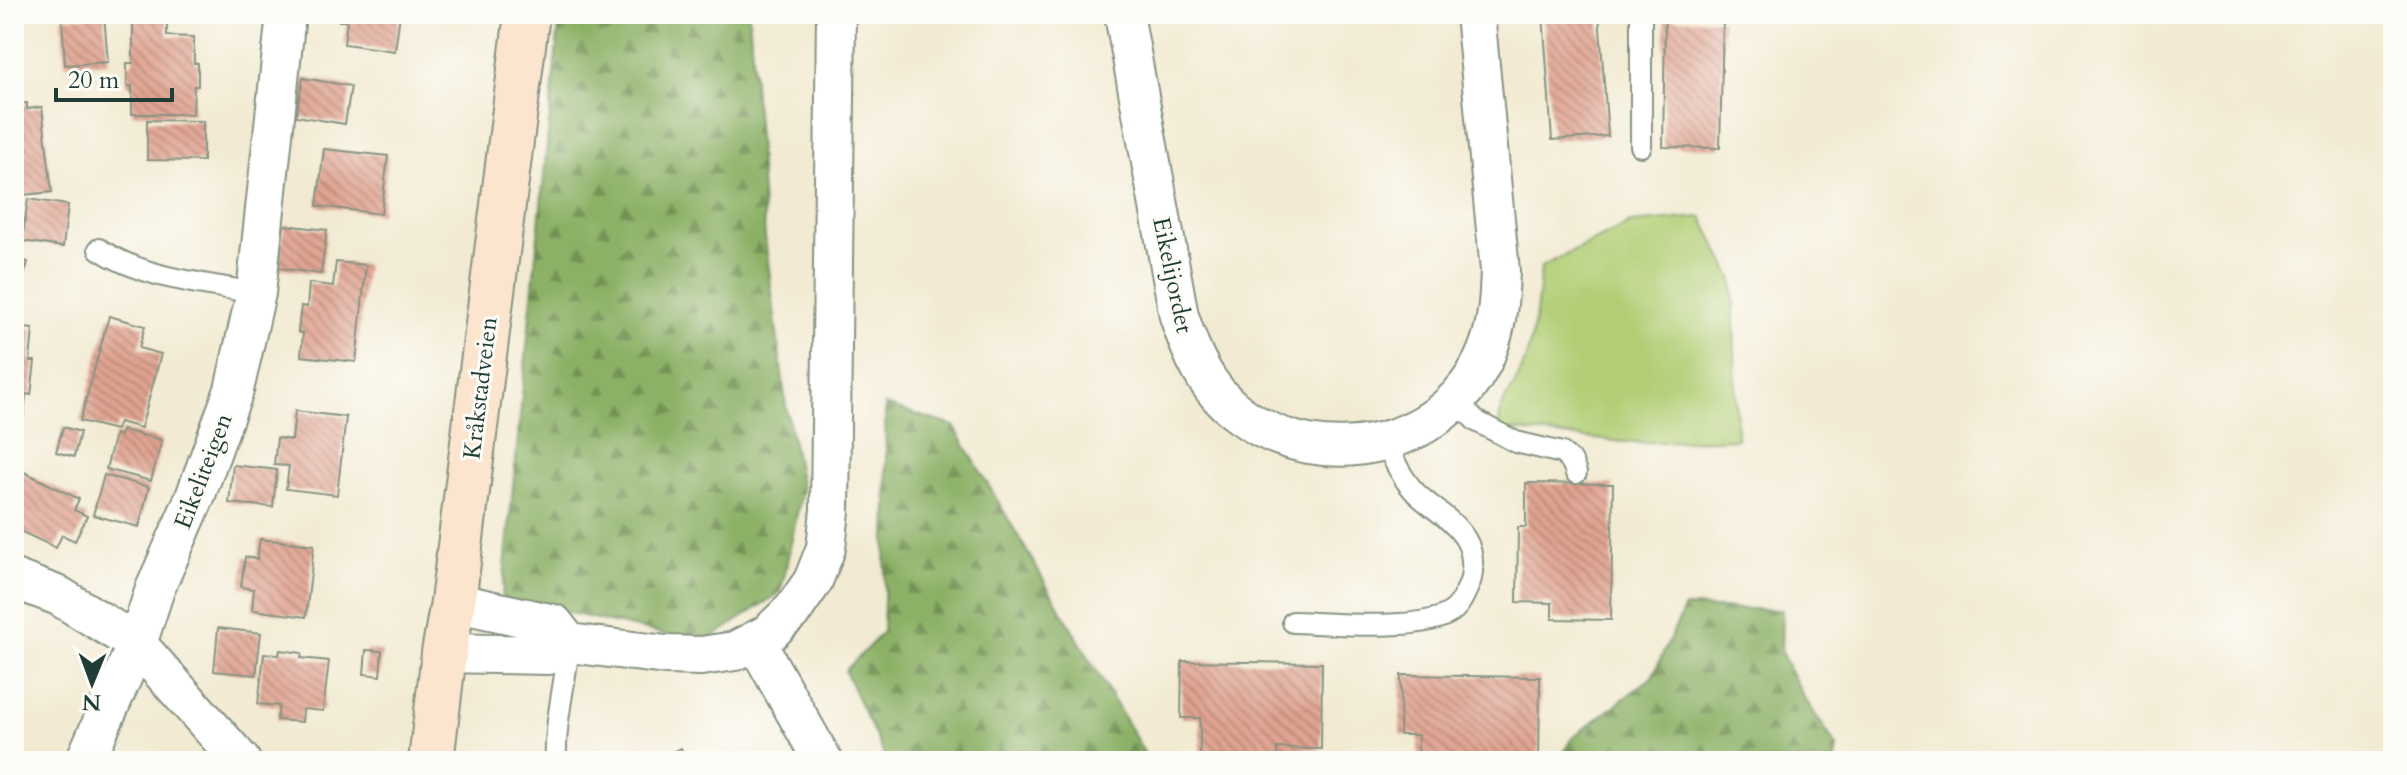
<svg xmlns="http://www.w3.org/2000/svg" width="2407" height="775" viewBox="0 0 2407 775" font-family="Cardo,serif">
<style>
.forest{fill:url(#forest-firs);stroke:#56774d;stroke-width:2}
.park{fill:#b1ce75;stroke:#688654;stroke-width:2}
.building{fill:url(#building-back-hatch)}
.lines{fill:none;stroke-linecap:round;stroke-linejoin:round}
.service-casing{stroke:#889483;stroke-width:24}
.minor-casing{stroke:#889483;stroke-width:42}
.secondary-casing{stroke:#889483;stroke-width:48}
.service{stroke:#fff;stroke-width:20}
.minor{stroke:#fff;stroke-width:38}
.secondary{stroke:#fce5cf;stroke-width:44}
.labels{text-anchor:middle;stroke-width:6;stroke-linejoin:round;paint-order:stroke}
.street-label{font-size:24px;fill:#1f3d34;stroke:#fdfcf7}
</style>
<defs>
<pattern id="forest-firs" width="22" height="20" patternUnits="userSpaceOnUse" patternTransform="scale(2)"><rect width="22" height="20" fill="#8cb166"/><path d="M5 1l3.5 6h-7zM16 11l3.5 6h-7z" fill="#729155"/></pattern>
<pattern id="building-back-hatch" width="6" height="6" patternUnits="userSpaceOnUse" patternTransform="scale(2)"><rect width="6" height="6" fill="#e0a391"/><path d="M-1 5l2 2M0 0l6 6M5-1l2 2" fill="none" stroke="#b58677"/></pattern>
</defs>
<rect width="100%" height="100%" fill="#fdfcf7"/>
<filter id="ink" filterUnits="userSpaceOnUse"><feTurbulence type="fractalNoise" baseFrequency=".0125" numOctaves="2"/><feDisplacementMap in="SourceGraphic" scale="16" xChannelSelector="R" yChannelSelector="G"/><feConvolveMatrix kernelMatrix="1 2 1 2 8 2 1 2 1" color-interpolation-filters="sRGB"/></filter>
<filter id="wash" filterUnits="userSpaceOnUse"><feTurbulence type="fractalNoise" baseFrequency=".006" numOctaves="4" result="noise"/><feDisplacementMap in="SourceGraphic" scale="32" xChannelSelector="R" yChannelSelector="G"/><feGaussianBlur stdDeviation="1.8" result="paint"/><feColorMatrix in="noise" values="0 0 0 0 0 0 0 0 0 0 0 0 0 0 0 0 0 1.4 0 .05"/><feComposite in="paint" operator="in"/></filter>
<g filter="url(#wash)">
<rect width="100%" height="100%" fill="#f2ead2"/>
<!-- forest -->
<path class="forest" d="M560,14H749L765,237L786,406L802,490L781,592L704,643L502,598Z
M885,405L954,426L1149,761H887L845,671L883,632L887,506Z
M1685,607L1782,610L1781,652L1803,696L1837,747L1835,761H1558L1572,738L1652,677Z"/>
<!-- park -->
<path class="park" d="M1702,217L1733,280L1737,439L1634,443L1499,429C1499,400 1507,401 1518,378C1534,344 1538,303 1541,267L1631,223Z"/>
<g id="blocks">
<!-- building -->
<path class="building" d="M340,14H400L395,51L344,44L347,21H339Z
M1543,14H1599L1608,136L1552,140Z
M104,15L108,62L65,65L62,18Z
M133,15L167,16V36L194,37V63H198V86H194L193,114H132V86H127V63H133Z
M1665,19L1723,20L1720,148L1663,147Z
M303,78L351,86L345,124L296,116Z
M27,103V109L42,107L52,192L14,196V104Z
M147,120L203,121V161L147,160Z
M324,149L388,156L381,214L317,206Z
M28,199L68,205L63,247L22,241Z
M284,225L327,230L321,274L279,268Z
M14,258L28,262L15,307H14Z
M336,262L366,265L356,362L301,356L303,333L298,332L301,306L307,307L309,283L333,286Z
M109,316L145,326L139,348L161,354L141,428L119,422L116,430L80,421Z
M14,327L33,329L30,361H35L31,395L26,394L24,415L14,414Z
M295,411L346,417L337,495L286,489L289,466L274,465L277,438L292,440Z
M63,427L80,432L74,457L56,452Z
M122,430L162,440L151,481L106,469L115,434L120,436Z
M233,465L277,470L273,507L229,503Z
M18,469L79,499L74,510L87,516L75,541L62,535L56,548L18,530L14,538V472Z
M104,475L149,487L139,527L93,515Z
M1526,483L1613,484L1611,620L1552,619V603L1517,602L1518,527H1526Z
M260,539L314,545L306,617L252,610L254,589L241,587L245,557L257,559Z
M218,628L261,633L256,675L214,671Z
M280,650L302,653L301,658L329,661L323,711L303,709L302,722L277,720L279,706L258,704L264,654L279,655Z
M366,650L382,651L380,676L364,674Z
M14,658L23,660L15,691H14Z
M1182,661L1322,663L1321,749L1277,748V757L1200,756V718H1181Z
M1401,675L1540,677L1539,761H1418V735H1400Z
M681,748L686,761H649Z"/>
</g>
</g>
<g filter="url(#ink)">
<use href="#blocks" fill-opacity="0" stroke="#889483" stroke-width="2"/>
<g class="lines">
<!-- service casing -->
<g class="service-casing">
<path id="service" d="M1641,14V146
M99,249C144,279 203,283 256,293
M1454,399L1476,421L1516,442L1562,453L1572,462L1576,473
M1293,622C1328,623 1423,632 1451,612C1459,607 1464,596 1468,587C1474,574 1474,554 1466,540C1455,521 1433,509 1417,494C1402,479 1394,461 1386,442
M556,761C554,723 566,682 569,643"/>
</g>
<!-- minor casing -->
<g class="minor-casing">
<path id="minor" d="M1124,14L1179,316C1191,353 1206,389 1238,413C1322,477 1455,448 1490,343C1498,319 1499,296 1500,271L1475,14
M14,579L59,596L137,644L241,761
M453,602L554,624L569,643
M756,642L823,761
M444,653L548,655L569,643L666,655L701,656L735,651L768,634L793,610L813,581L826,548L830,510L836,14
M85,761L137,644L155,589L195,497L234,390L256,293L286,14"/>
</g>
<!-- secondary casing -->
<g class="secondary-casing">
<path id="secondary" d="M431,761L444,653L453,602L527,14"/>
</g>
<!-- service -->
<use href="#service" class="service"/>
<!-- minor -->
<use href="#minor" class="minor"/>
<!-- secondary -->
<use href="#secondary" class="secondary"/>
</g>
</g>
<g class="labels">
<!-- street labels -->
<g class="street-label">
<text transform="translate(1173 275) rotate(78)" y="8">Eikelijordet</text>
<text transform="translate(480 388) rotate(-83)" y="8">Kråkstadveien</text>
<text transform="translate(203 471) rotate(-69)" y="8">Eikeliteigen</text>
</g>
</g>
<!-- margin -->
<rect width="2407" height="775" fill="none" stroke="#fdfcf7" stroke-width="48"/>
<!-- north arrow -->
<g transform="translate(92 683) rotate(181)" stroke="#fdfcf7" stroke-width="6" paint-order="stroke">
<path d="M0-6L14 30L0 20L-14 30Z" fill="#1f3d34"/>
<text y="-12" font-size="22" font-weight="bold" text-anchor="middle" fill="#1f3d34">N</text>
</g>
<!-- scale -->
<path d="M56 88v12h116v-12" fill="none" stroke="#1f3d34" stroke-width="4"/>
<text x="68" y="88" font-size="24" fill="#1f3d34" stroke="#fdfcf7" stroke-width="6" paint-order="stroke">20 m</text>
</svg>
